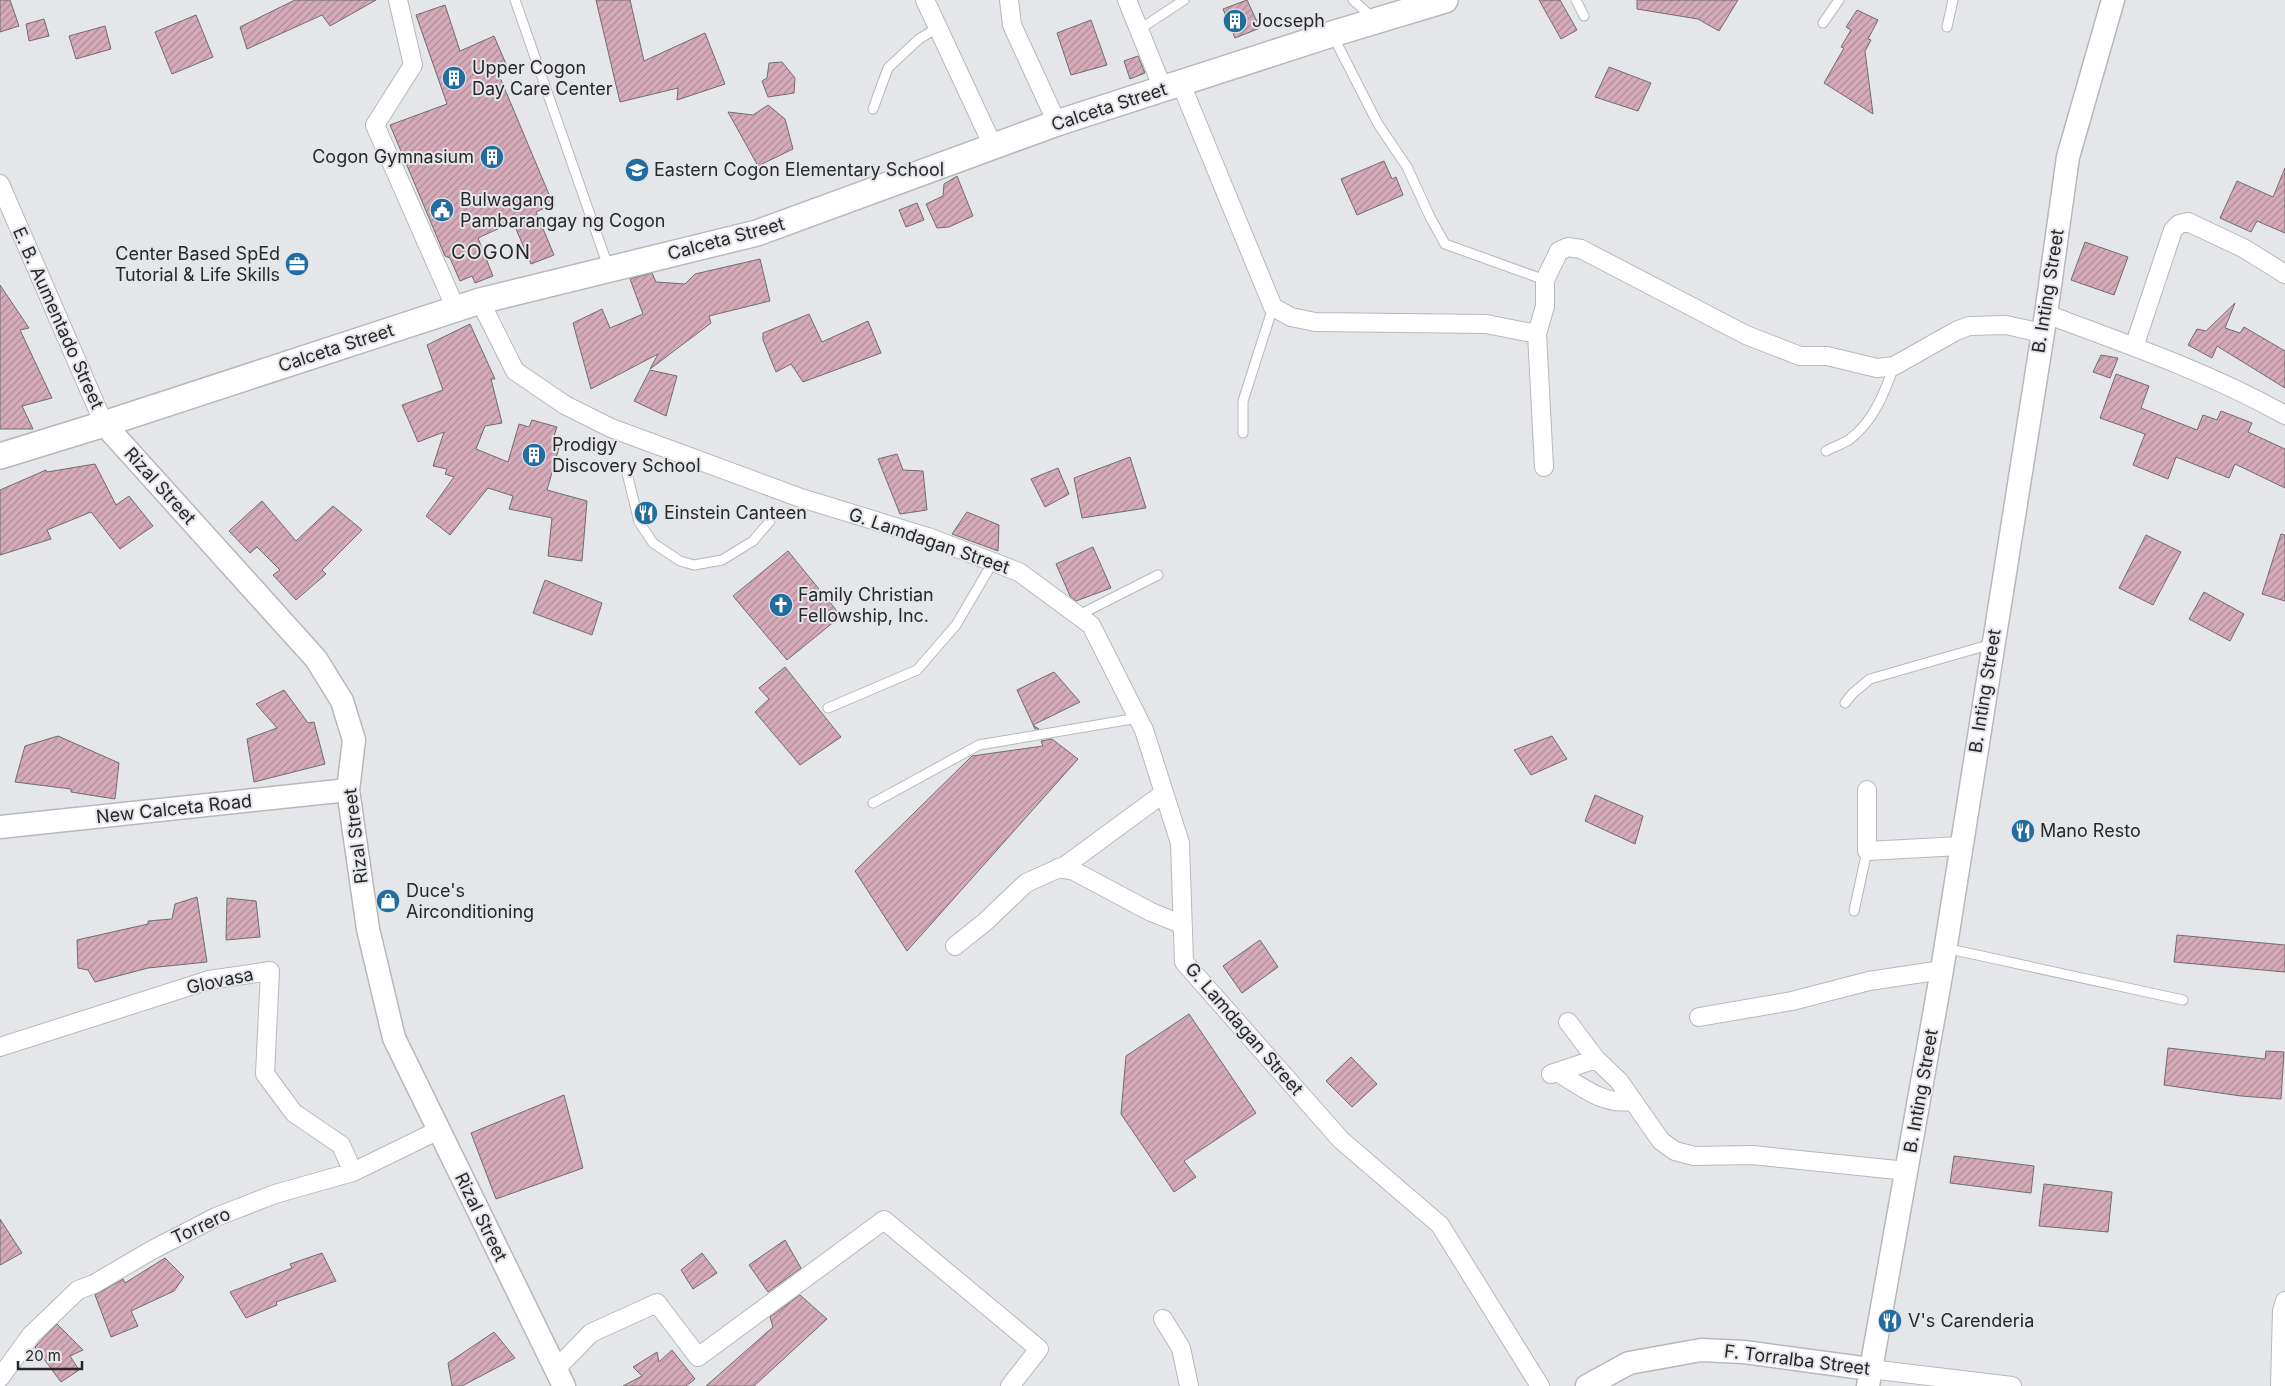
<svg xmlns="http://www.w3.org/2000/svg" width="2285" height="1386" viewBox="0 0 2285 1386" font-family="Inter,sans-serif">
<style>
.building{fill:url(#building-hatch);stroke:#706d6e}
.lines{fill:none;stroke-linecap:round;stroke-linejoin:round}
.service-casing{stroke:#b7b8bb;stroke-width:11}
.minor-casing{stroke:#b7b8bb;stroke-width:20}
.tertiary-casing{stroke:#b7b8bb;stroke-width:25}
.secondary-casing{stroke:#b7b8bb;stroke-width:28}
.service{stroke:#fff;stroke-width:9}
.minor{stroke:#fff;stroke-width:18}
.tertiary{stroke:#fff;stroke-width:22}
.secondary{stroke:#fff;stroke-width:25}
.labels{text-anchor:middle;stroke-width:4;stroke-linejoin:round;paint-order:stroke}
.poi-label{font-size:18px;fill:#272829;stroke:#e5e6e9;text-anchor:start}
.street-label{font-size:18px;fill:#272829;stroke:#e5e6e9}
.quarter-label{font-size:20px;letter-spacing:1px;fill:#272829;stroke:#e5e6e9}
</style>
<defs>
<pattern id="building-hatch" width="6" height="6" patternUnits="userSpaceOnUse" patternTransform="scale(1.25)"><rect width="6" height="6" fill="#d6abb9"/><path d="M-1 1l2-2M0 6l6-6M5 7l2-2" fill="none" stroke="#ae8b96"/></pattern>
</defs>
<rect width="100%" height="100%" fill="#e5e6e9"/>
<!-- building -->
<path class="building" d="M0,0H10L19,26L0,32Z
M295,0H376L330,26L322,15L247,49L240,27Z
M596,0H630L644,61L705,33L725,84L677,100L678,88L620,102Z
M1247,0L1260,28L1235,38L1223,9Z
M1539,0H1560L1577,30L1561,39Z
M1637,0H1738L1719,31L1698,19L1637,9Z
M445,5L460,51L494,36L506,64L496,68L553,204L536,212L554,255L531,264L513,222L478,238L493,276L475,283L472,276L460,281L450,258L445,256L390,125L447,104L416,15Z
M1857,10L1878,20L1868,39L1871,40L1865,51L1873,114L1824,83L1844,48L1841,47L1851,30L1846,27Z
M196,15L213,57L172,74L155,32Z
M44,19L49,36L29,41L26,24Z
M1091,20L1107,65L1071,75L1057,33Z
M105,26L111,49L76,59L69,36Z
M1138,56L1145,73L1130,79L1124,61Z
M782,62L795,78L794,93L768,97L762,81L767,78L769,63Z
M1609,67L1651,83L1638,111L1595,97Z
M768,105L785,119L793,149L758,166L728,112L753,115Z
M1384,161L1392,179L1396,177L1403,195L1357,215L1341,179Z
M2285,168V233L2257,221L2251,232L2220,218L2237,181L2273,197Z
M957,176L973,216L949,227L937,228L926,204L943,196L944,184Z
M917,203L924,220L906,227L899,210Z
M2085,242L2128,257L2114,295L2071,280Z
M760,259L770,301L709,316L711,323L650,369L658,354L591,389L573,323L602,309L610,328L643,314L630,279L652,273L656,282L685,284L695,274Z
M0,285L29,328L20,330L52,398L22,406L33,429H0Z
M2235,303L2225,328L2240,333L2244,327L2285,351V388L2217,346L2212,358L2188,345L2197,329L2206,331Z
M809,314L822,342L868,321L881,353L803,382L791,364L776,372L763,340V333Z
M470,324L495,379H491L502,423L485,426L476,449L508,462L519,424L529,427L532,420L557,427L552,442L560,444L547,490L587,501L582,561L548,556L552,518L509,509L513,496L488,488L450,535L426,516L454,477L445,474L447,469L433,466L444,432L418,442L402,405L443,390L427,345Z
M2101,355L2118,358L2110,378L2093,372Z
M650,370L677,376L666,416L634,401Z
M2116,374L2149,386L2141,408L2197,430L2203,415L2217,420L2221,411L2252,423L2248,432L2285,449V488L2235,464L2229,478L2176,457L2168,479L2133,465L2145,434L2100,418Z
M897,454L903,470L923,471L927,510L900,514L878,459Z
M1130,457L1146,508L1082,518L1074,478Z
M95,464L116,505L129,496L153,526L120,549L91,512L47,530L51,539L0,555V490L46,470L47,472Z
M1058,468L1069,494L1045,507L1031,479Z
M262,501L296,541L333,506L362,530L322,570L326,574L296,600L273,575L280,570L257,547L250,553L229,531Z
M967,512L999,525L998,551L952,534Z
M2281,534L2285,535V601L2262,594Z
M2146,535L2181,552L2153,605L2119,588Z
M1093,547L1111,588L1076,601L1070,596L1056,564Z
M788,551L841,616L787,660L733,596Z
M545,580L602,603L592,635L533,613Z
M2204,592L2244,614L2230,641L2189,619Z
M785,667L841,737L800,765L755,712L769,699L759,688Z
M1054,672L1080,702L1033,725L1039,729H1035L1017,690Z
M284,690L308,723L314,722L325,764L254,782L247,739L277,728L256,704Z
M58,736L119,763L115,799L71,792V789L15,782L25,746Z
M1552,736L1567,759L1531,775L1514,750Z
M1052,739L1078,759L907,951L855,871L972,756L1043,746L1041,741Z
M1595,795L1643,816L1635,844L1585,821Z
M197,897L207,962L148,968L95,982L88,970L78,968L77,940L148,924V921L172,919L175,904Z
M227,898L256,901L260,937L226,940Z
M2177,935L2285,945V972L2174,962Z
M1260,940L1278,967L1242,993L1223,966Z
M1189,1014L1256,1113L1184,1161L1196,1177L1174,1192L1121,1114L1126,1056Z
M2168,1048L2265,1059L2266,1051L2284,1052L2281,1099L2241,1096L2164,1085Z
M1351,1057L1377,1084L1352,1107L1326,1081Z
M564,1095L583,1168L496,1199L471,1133Z
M1954,1156L2034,1166L2031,1193L1950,1183Z
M2044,1184L2112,1192L2108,1232L2039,1226Z
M0,1219L22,1253L0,1265Z
M785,1240L801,1268L768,1292L749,1265Z
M322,1253L336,1281L276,1302L277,1305L246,1318L230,1292L292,1268L290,1264Z
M702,1253L717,1273L693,1289L681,1270Z
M165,1258L184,1277L174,1291L131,1311L138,1326L111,1337L95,1295L123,1279L125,1283Z
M800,1295L827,1319L754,1386H706L773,1327L770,1317Z
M57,1324L83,1350L70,1356L79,1370L61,1382L35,1347Z
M494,1332L515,1358L462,1386H452L448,1363Z
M672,1350L695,1379L686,1386H623L642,1376L633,1367L657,1352L659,1362Z"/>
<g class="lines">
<!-- service casing -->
<g class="service-casing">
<path id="service" d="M515,0L609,269
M1353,0L1374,19
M1576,0L1584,16
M1823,23L1839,0
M1947,27L1953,0
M1140,29L1184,0
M1333,36L1378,124L1407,167L1430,217L1445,244L1545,280
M873,109L888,68L919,39L937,28
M1243,433V401L1273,307
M1826,451C1833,447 1843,444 1850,439C1873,422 1885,392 1894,366
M626,469L639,522L653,543L680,561L694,565L722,560L753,541L770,521
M1079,615L1158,575
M1845,703L1853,693L1870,679L1992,644
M828,708L917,670L956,625L993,562
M873,803L979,745L1138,718
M1854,911L1867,851
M1945,948L2183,1000"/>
</g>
<!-- minor casing -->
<g class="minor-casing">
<path id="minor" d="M398,0L413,65L375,125L456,309
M925,0L993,146
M1009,0L1012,25L1057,123
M1127,0L1163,89
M1181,84L1273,307L1291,317L1315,322L1486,324L1537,334L1545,306V280L1559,251L1568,247L1581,249L1746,335L1800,356H1827L1877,368L1894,366L1956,331L1969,326L2006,325L2042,333
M0,184L104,424
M480,301L515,371L565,405L611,428L798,497L928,537L1019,572L1091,625L1144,730L1180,843L1184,962L1341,1140L1440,1225L1540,1386
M2046,314C2127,344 2210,373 2285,415
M1537,334L1544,467
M2134,347L2173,230L2179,224L2188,222L2245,249L2285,274
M1867,790V851L1960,846
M1058,868L1074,871L1151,912L1181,924
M955,946L985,922L1026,883L1066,865L1164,793
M1699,1017L1792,1001L1869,981L1942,970
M1568,1022L1596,1059L1619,1081L1661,1141L1675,1151L1694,1156L1752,1155L1907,1171
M0,1047L209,980L270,971L265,1074L294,1113L341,1145L353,1172
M1559,1073C1582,1087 1603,1105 1631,1101
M1551,1074L1596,1059
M1163,1319L1181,1348L1189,1386
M556,1369L591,1333L657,1303L698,1357L884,1220L1039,1349L1010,1386
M1870,1369L2012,1386
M0,1378L31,1335L78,1290L94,1284L152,1250L216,1217L275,1194L353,1172L439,1130
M2280,1386L2282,1311L2285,1301"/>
</g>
<!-- tertiary casing -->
<g class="tertiary-casing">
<path id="tertiary" d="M104,424L316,659L342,701L354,740L348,790L368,929L394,1038L564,1386
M0,827L348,790
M1587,1386L1629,1363L1701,1350L1744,1352L1870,1369
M1868,1386L1942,970L2046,314L2068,157L2113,0"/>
</g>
<!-- secondary casing -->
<g class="secondary-casing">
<path id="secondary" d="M0,456L104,424L480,301L757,233L1057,123L1332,34L1445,0"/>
</g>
<!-- service -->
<use href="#service" class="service"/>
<!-- minor -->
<use href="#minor" class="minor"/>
<!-- tertiary -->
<use href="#tertiary" class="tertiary"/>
<!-- secondary -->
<use href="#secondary" class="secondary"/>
</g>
<!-- icons -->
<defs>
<g id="building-disc" transform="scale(1.25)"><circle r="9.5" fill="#226da0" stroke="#e5e6e9"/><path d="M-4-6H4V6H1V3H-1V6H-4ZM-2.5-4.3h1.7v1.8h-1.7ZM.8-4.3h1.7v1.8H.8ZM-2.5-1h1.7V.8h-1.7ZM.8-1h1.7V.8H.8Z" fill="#fff"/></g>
<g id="school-disc" transform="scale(1.25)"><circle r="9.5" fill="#226da0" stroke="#e5e6e9"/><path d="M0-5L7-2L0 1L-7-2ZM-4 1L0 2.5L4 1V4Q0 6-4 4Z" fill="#fff"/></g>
<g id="civic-disc" transform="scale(1.25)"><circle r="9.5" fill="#226da0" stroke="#e5e6e9"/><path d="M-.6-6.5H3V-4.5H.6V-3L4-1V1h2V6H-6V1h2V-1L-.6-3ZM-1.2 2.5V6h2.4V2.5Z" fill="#fff"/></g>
<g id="office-disc" transform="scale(1.25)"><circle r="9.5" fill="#226da0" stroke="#e5e6e9"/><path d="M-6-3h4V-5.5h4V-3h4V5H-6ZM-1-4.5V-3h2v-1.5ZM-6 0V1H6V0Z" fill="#fff"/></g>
<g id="restaurant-disc" transform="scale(1.25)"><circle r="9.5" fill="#226da0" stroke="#e5e6e9"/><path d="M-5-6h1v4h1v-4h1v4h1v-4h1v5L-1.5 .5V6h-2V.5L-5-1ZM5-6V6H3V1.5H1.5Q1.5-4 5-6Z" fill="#fff"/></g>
<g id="church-disc" transform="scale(1.25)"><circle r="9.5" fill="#226da0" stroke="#e5e6e9"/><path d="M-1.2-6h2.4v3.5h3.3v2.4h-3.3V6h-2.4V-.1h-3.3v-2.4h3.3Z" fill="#fff"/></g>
<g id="shop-disc" transform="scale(1.25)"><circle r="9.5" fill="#226da0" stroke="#e5e6e9"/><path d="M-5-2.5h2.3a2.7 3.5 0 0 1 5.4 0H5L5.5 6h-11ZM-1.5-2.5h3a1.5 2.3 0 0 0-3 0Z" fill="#fff"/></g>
</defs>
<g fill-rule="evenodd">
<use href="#building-disc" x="1235" y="21"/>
<use href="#building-disc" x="454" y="78"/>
<use href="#building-disc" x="492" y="157"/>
<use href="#school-disc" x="637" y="170"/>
<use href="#civic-disc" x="442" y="210"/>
<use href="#office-disc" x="297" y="264"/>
<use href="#building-disc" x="534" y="455"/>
<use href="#restaurant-disc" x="646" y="513"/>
<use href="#church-disc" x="781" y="605"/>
<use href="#restaurant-disc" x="2023" y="831"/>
<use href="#shop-disc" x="388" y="901"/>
<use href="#restaurant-disc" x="1890" y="1321"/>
</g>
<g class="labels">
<!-- poi labels -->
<g class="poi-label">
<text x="1252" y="27">Jocseph</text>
<text x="472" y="74">Upper Cogon<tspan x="472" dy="21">Day Care Center</tspan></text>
<text x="474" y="163" text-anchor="end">Cogon Gymnasium</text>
<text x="654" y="176">Eastern Cogon Elementary School</text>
<text x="460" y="206">Bulwagang<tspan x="460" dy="21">Pambarangay ng Cogon</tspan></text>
<text x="280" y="260" text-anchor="end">Center Based SpEd<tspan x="280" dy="21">Tutorial &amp; Life Skills</tspan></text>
<text x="552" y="451">Prodigy<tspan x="552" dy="21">Discovery School</tspan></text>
<text x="664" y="519">Einstein Canteen</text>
<text x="798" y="601">Family Christian<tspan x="798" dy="21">Fellowship, Inc.</tspan></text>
<text x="2040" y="837">Mano Resto</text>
<text x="406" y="897">Duce's<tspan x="406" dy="21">Airconditioning</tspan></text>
<text x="1908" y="1327">V's Carenderia</text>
</g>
<!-- street labels -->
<g class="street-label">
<text transform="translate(1109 107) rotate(-18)" y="6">Calceta Street</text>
<text transform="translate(726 239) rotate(-15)" y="6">Calceta Street</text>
<text transform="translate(2048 291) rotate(-81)" y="6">B. Inting Street</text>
<text transform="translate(58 318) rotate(66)" y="6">E. B. Aumentado Street</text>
<text transform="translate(336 348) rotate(-18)" y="6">Calceta Street</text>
<text transform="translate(160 486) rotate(48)" y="6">Rizal Street</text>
<text transform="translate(929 541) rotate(19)" y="6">G. Lamdagan Street</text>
<text transform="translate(1985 691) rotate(-81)" y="6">B. Inting Street</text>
<text transform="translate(174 809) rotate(-6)" y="6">New Calceta Road</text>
<text transform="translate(356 836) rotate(-97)" y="6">Rizal Street</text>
<text transform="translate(220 981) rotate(-12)" y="6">Glovasa</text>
<text transform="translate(1244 1029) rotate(49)" y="6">G. Lamdagan Street</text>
<text transform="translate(1921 1091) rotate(-80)" y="6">B. Inting Street</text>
<text transform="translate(481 1217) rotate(64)" y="6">Rizal Street</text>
<text transform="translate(201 1226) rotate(-25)" y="6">Torrero</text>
<text transform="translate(1797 1360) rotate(7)" y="6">F. Torralba Street</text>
</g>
<!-- quarter labels -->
<g class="quarter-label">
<text x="491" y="259">COGON</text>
</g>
</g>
<!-- scale -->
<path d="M18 1361v8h64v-8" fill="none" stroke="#272829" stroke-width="2.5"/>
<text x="25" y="1361" font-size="15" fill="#272829" stroke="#e5e6e9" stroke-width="4" paint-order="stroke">20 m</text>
</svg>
